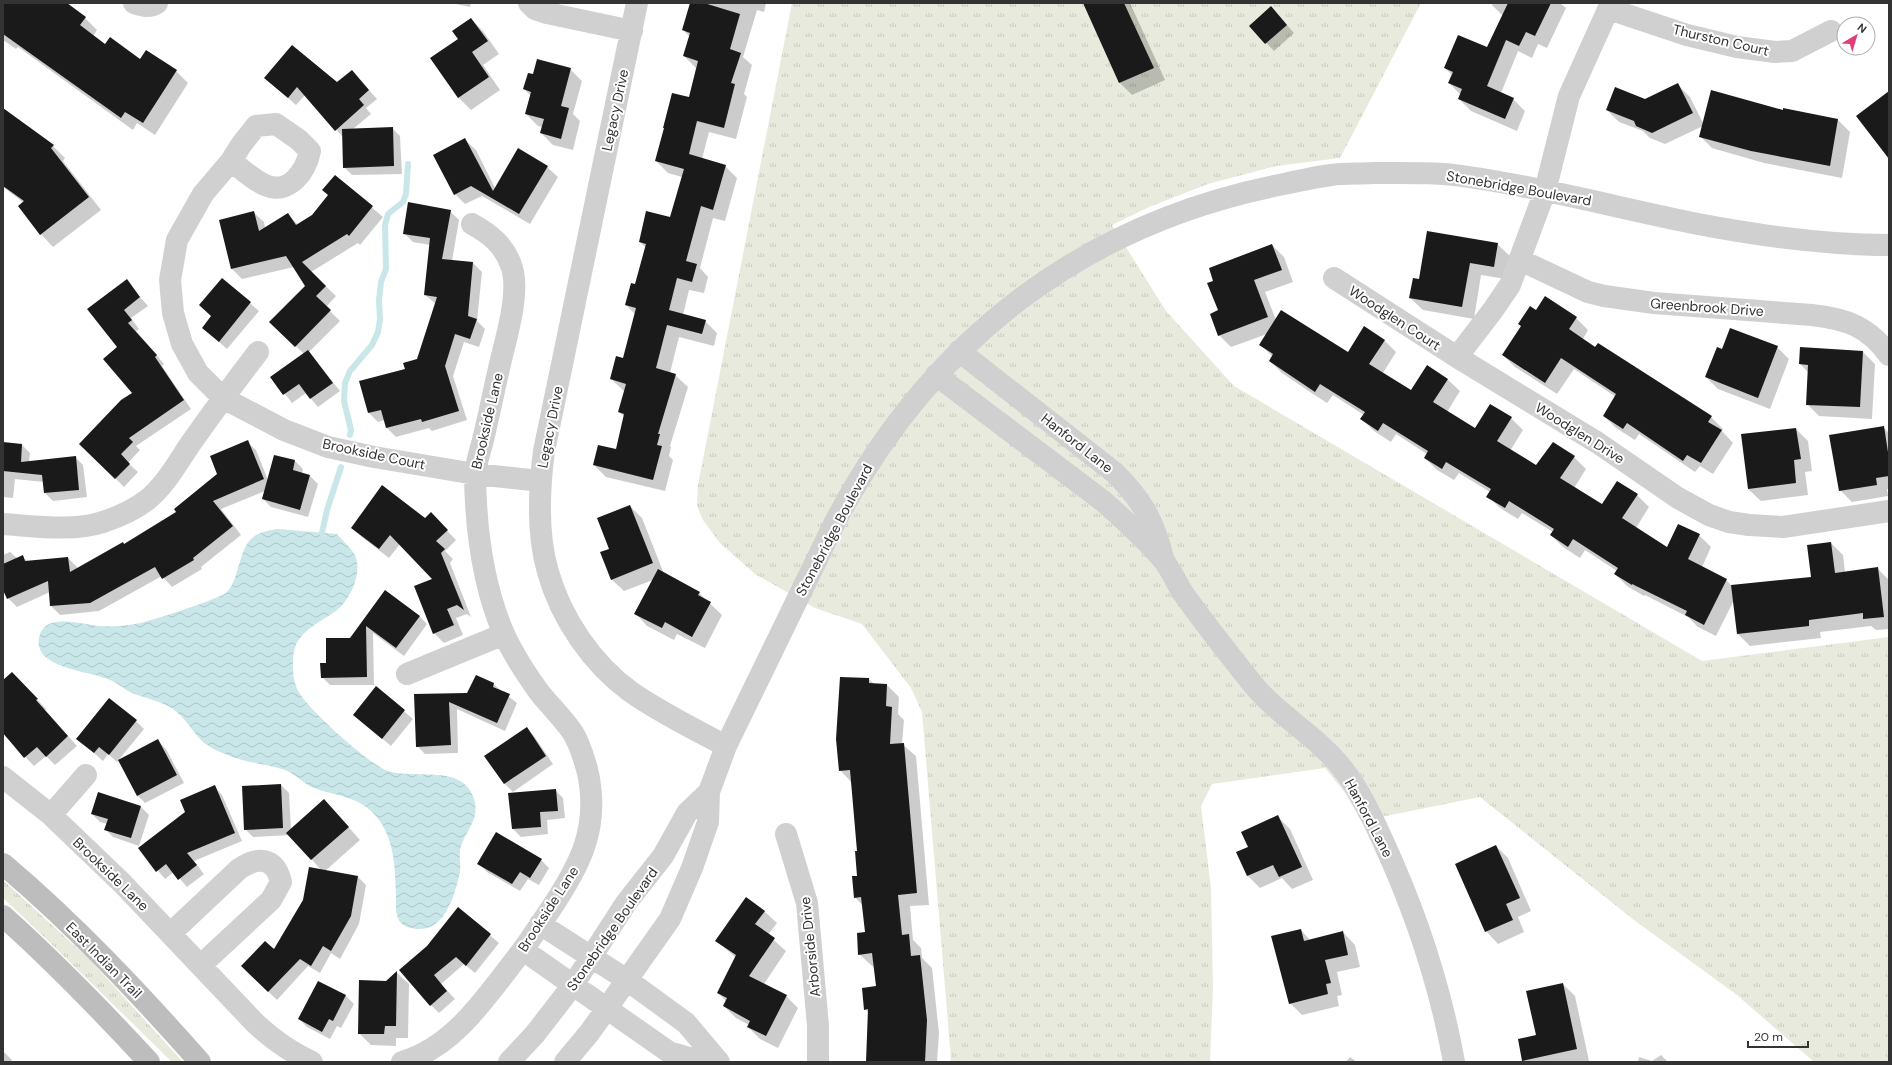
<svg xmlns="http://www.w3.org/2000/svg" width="1892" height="1065" viewBox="0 0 1892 1065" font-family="'DM Sans',sans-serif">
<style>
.grass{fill:url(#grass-tufts)}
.water{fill:url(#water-waves)}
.shadow{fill:#0003}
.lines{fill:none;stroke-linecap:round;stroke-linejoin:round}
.stream{stroke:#c9e6e9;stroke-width:6}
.building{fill:#1a1a1a}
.minor{stroke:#d0d0d0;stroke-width:22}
.secondary{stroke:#bdbdbd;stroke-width:22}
.labels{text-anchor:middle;stroke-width:4;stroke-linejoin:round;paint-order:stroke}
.street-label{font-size:14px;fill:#333;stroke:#fff}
</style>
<defs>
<pattern id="grass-tufts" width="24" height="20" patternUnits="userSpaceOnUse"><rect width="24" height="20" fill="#e7eadc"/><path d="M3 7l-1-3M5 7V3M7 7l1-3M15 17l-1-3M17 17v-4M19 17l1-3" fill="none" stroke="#c7c9bd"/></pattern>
<pattern id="water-waves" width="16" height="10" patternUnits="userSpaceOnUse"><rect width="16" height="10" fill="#c9e6e9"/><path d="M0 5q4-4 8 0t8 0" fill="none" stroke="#adc6c8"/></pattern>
</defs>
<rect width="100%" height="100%" fill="#fff"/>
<!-- grass -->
<path class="grass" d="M792,3H1421L1340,158L1276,166L1208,184L1149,207L1112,225L1166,311L1234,386L1702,661L1889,637V1062H1814L1737,995L1634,920L1480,797L1361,821L1346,794L1325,768L1212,784L1201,806L1211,888L1213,988L1210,1062H949L951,1059L922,712L911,688L862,624L815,608L755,574L720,543L703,520L697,506L698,485Z
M3,880L91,961L183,1062H172L38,931L3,898Z"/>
<!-- water -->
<path class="water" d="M278,529L337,534C343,541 351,548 355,555C363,573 350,600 336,611C323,620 307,627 298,641C293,649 293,658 293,668C293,676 295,687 300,694C311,712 370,765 388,771C416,780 463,763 474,799C481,821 463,832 460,851C459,858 461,865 460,872C455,893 446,930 419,929C413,929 404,927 400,922C395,915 396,904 396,895C395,861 394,823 360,803C345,795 329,794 314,788C303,784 296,774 285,770C265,763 244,763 225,754C217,751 207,746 201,740C193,732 187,721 179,714C166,701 144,699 128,691C122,687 117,683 110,680C92,671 33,669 39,638C44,611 82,625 100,626C111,627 123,626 135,624C146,623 218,599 226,593C231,588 234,581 236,575C245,546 245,533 278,529Z"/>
<!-- shadow -->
<path class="shadow" d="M3,3H65L85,18L97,30L93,36L105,45L141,60L176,71L188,83L155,135L137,123L133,130L18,47L16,49L3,40Z
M451,3H471L470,7Z
M691,3H766L764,12L757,10L743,57L752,65L744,94L747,97L736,139L709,132L702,159L725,166L737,178L725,221L713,218L700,268L708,277L704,293L689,290L683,315L705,321L717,333L714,346L679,337L670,373L675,375L688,387L670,446L671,447L669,456L673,460L665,491L606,477L594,465L617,450L625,417L619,412L625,392L611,379L624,360L635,314L626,305L636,285L646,248L640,242L671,219L682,177L668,173L656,161L689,98L696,68L684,56L690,37L683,30Z
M1084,3H1130L1165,80L1132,95L1120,83Z
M1493,3H1560L1566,8L1547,48L1538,44L1532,58L1518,51L1501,93L1513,99L1525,111L1517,131L1471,111L1459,99L1461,95L1449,83L1452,75L1445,68L1487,49L1503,16L1492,5Z
M1279,16L1294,33L1274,51L1250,26Z
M471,19L483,31L499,54L483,65L500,90L471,110L459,98L432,58L459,39Z
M570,69L582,81L573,114L580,121L573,150L553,145L541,133L542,127L538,126L526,114L531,96L524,89L534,75Z
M352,71L377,99L366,108L371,114L353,129L392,128L400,136L402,174L352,175L344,167L343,137L305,95L296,105L274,86L337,84Z
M1678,85L1690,97L1703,123L1783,111L1784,109L1838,120L1850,132L1842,178L1764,163L1712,148L1700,136L1703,126L1665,144L1650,138L1643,131L1619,122L1607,110L1646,101Z
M3,109L53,146L65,158L63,161L101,210L53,247L41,234L19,206L24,203L3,187Z
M465,140L476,150L495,188L547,167L558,177L530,224L482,196L465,204L455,194Z
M335,176L383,217L360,245L358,243L311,272L336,296L326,307L340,321L309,352L340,391L318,407L306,393L292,403L272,377L304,354L271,322L306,286L294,267L242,279L232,269L253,212L264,222L265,228L288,214L298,225L313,216L329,196Z
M450,211L459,220L452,261L473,263L482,272L477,321L485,329L479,347L464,342L453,376L467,420L432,431L429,428L396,437L387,428L385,420L378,422L369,413L418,359L436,304L425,295L430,245L413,242L404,233Z
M1497,244L1510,256L1506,279L1481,275L1474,319L1423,310L1410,298L1419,280Z
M1272,245L1284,257L1293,282L1265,292L1276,320L1348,353L1384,340L1396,352L1383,373L1412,391L1447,379L1460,391L1447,412L1475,429L1511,418L1523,430L1510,451L1536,466L1574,457L1586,469L1574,488L1602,506L1637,495L1649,507L1636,528L1667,548L1699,535L1711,547L1702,567L1726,580L1732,586L1812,578L1831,543L1843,555L1845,572L1877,568L1889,580V629L1876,630L1871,626L1820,632L1821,638L1750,646L1738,634L1734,600L1716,636L1698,627L1688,617L1645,595L1644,596L1627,586L1615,574L1617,571L1585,550L1580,558L1563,547L1551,535L1553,532L1522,513L1518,519L1500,508L1488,496L1490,492L1459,473L1454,480L1437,470L1425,458L1427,454L1396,434L1391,442L1374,431L1362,419L1364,415L1333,395L1327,403L1310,392L1282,373L1270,361L1273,357L1260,344L1267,334L1231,347L1219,335V311L1215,281Z
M222,279L259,311L227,349L203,328L212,316Z
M126,281L148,306L131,318L139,329L136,331L164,364L162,366L191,409L136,446L140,450L128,463L138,472L124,487L81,444L134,393L118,348Z
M1536,312L1576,318L1588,330L1583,339L1711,417L1723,429L1722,431L1733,443L1713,474L1700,466L1695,472L1639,434L1635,440L1616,428L1604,416L1616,397L1574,369L1557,394L1515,367L1503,355Z
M1777,347L1789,359L1770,409L1718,389L1706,377L1723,350Z
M1863,352L1875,364L1872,419L1819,416L1807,404L1809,373L1800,364Z
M1883,427L1889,433V489H1887L1888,496L1852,502L1840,490Z
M1796,429L1808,441L1812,471L1805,472L1808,495L1761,501L1748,489Z
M247,442L256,450L268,480L275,456L295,461L303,469L302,473L310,476L318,484L308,517L271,507L263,499L265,491L221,509L241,535L201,567L202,569L172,587L162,576L99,611L60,615L51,606L50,592L17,607L8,598L3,587V555L10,552L17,558L22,556L28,562L68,558L77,567V569L124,545L178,512L219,474Z
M3,443L22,445L30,453L29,462L75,457L83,465L87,497L53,501L45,493L44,482L15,479L13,498L3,497Z
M630,506L642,518L664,574L699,593L722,615L705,648L677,634L674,640L647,626L635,613L653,580L624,591L611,579Z
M431,514L456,540L445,551L453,559L450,563L471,617L467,614L456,618L463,635L444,643L434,633V579L400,544L389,558L362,537L352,528L426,519Z
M386,592L419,616L427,624L404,656L373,633L374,685H330L322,677L327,664L351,639Z
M869,679L874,684L887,685L899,697L898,714L904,720L902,744L916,756L929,905L910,906L913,940L921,948L922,958L932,968L939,1033L937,1062H867L869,1013L865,1009L877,987L875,966H872L859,954L866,933L863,906L855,897L859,852L852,783L840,770Z
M3,682L21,683L46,709L45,710L77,746L55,765L46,756L34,766L3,734Z
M493,684L517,703L505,731L457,709L458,753L425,754L417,746L415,695L468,694Z
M376,688L413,719L391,746L362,722Z
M136,721L144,729L117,762L108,754L103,761L78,739Z
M526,728L534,736L553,764L513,792L505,784L486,756Z
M158,741L166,749L184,783L145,803L137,795Z
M281,785L289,793L291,830L336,813L360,840L325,871L358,877L366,885L359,924L340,959L331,953L320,973L308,966L277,1000L250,974L274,951L322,871L290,835L253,837L245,829Z
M215,787L222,795L242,841L194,861L204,874L187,887L174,872L165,879L139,848L186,812Z
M555,790L563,798L565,818L547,820L548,834L521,837L513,829Z
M141,807L149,815L139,846L113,837L105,829L107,824L100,822L92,814Z
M1278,817L1290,829L1313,880L1292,889L1282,878L1260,888L1248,876L1237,853L1249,847Z
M1496,846L1508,858L1531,911L1518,917L1524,932L1498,944L1486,931L1456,864Z
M541,860L549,868L539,885L528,879L520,891L487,872L479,864Z
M459,909L499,943L475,973L464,964L441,984L455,999L439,1013L431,1005L428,946Z
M764,911L777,923L768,935L786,951L764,984L786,996L798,1008L778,1048L760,1039L748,1027L749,1025L736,1018L724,1006L726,1001L718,993L736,958L717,941Z
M1301,930L1310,940L1343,932L1355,945L1360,967L1337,972L1342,995L1337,996L1339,1006L1302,1015L1290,1003Z
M397,973L409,984L408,1038H396V1046L371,1045L359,1033L387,982Z
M319,982L346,996L354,1004L341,1028L337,1026L330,1039L307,1027L299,1019Z
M1563,984L1575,996L1589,1061L1525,1062L1523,1060Z
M3,1051L12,1060L11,1062H3Z
M1661,1055L1668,1062H1638L1639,1057L1652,1061Z
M1350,1057L1357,1062H1346Z"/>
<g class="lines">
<!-- stream -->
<path class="stream" d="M350,435L351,430L344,401L345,383L350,371L372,345L378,332L380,319L379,300L381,282L386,269L385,225L388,214L403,202L406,194L408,164
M322,533L327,510L341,467"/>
</g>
<!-- building -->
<path class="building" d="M3,3H67L86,17L80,25L105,44L110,37L140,59L146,50L177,70L143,123L125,112L121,118L3,34Z
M690,3H704L740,14L730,49L741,53L731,83L735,84L724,128L697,121L689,154L726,165L713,210L701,206L686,261L697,264L692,282L677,278L669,310L706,320L702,334L667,325L656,368L676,374L658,434H660L657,445L662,446L653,480L593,465L598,445L616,449L624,414L618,412L626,384L610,379L616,356L623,358L636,308L625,305L631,283L635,284L646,244L639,242L646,211L670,217L684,169L655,161L664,128H663L672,93L689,97L698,61L683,56L690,33L682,30Z
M1083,3H1124L1154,68L1119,83Z
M1508,3H1551L1535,36L1526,32L1519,46L1506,40L1487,86L1514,98L1505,119L1458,99L1462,89L1448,83L1453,72L1444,68L1458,35L1487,47Z
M1271,6L1287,25L1265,44L1249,26Z
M471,18L488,41L472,52L489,77L458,98L430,58L458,39L452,31Z
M292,45L337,82L352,70L369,90L359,99L364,105L335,131L297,87L288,98L264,78Z
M537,59L571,68L561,106L569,108L561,139L540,133L544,119L525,114L531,92L523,89L528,73L533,74Z
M1678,83L1693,113L1652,133L1636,126L1634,121L1606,110L1615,87L1645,99Z
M1711,90L1783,110V108L1838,119L1830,166L1751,151L1699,137Z
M1889,91V159L1856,116Z
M3,108L54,145L51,148L89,197L40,235L18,206L24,201L3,186Z
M393,127L394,166L343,168L342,129Z
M465,138L493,191L518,148L548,166L519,214L471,186L454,195L433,155Z
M335,175L373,206L349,236L347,234L302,262L326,286L316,296L331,310L295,347L269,322L305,286L286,256L231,269L219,220L254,211L259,231L288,213L296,225L312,215L328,195L322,190Z
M408,202L451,210L442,259L473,262L468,316L477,319L470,339L455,334L445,366L459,411L422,422L421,419L386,428L381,410L368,413L359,381L405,369L403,363L417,359L437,297L424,295L430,238L403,234Z
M1427,231L1498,243L1494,267L1470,263L1462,307L1409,298L1413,278L1419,279Z
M1272,244L1282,270L1254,280L1268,317L1218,336L1210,314L1218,310L1207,283L1213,281L1209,268Z
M222,278L251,302L219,342L202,328L211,316L199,305Z
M127,279L140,297L124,310L132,320L128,323L157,355L155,357L184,400L129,438L133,442L121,454L130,464L115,479L79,444L121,400L132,393L103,359L117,347L87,309Z
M1545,296L1577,317L1569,329L1595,347L1598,343L1712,416L1708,422L1722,430L1701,463L1687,455L1683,461L1627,423L1623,429L1603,416L1616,394L1561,358L1545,383L1502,355L1521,326L1518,324L1530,306L1536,310Z
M1281,310L1348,352L1364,326L1385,340L1369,364L1411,390L1427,365L1448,379L1433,402L1475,428L1490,404L1512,417L1497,441L1536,465L1553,442L1575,456L1560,478L1602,504L1617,481L1638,494L1622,518L1667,547L1678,524L1700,534L1688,559L1727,579L1704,625L1685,615L1687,611L1632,584V585L1614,574L1618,568L1573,539L1568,547L1550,535L1554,529L1509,501L1505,508L1486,497L1491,489L1446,462L1442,469L1424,458L1428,451L1383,423L1378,431L1360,419L1365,412L1320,384L1315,392L1269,361L1273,354L1259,345Z
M1730,328L1778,346L1758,398L1705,377L1717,347L1722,349Z
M1800,347L1863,351L1860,407L1806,405L1808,365L1799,364Z
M308,350L333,383L310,399L299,384L283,395L270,377Z
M1884,426L1889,459V476L1876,478L1877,485L1839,491L1829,435Z
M1796,428L1801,459L1794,460L1796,483L1748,489L1741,434Z
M248,440L264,479L213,501L233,526L193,558L194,560L162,579L155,567L90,603L50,606L48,581L7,599L3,590V564L23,555L25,561L68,557L70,572L123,542L124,544L176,512L174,509L217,474L210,456Z
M3,442L22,444L21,462L76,456L79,490L44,493L42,475L3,471Z
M274,455L295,460L293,470L310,475L300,510L262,499Z
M382,485L425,518L431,512L448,530L436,541L445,549L441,553L464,610L457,605L447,609L454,625L433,634L414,586L432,579L390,535L379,549L351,528Z
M630,505L653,563L611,580L600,552L609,549L597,518Z
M1831,542L1835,573L1878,567L1884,617L1863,619V613L1809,620V626L1737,634L1731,585L1811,577L1807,545Z
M658,569L700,592L698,595L711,602L692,637L665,622L662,628L634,614Z
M385,590L420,616L396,648L366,626L367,677L321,678L320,663H326V638H350Z
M12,672L38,699L36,700L68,736L46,757L37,747L24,758L3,733V680Z
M476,675L494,683L493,687L510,694L497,723L449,702L451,745L416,747L414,694L467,693Z
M840,677L869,678V683L887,684L886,706L892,707L890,744L904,743L917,893L898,895L902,935L909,934L911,956L920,955L927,1020L925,1062H866L868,1009L864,1010L862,988L876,986L872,953L858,955L857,933L865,932L861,897L854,898L852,876H857L855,851H857L850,770L839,771L836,739Z
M376,686L405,710L382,739L353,715Z
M109,698L137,720L109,755L99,747L94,753L76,739Z
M527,727L546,756L504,784L484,756Z
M158,739L177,775L137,796L118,760Z
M281,784L283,828L244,830L242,786Z
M215,785L235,833L187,853L197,865L178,880L166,864L156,872L138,848L185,812L180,800Z
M556,789L558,811L540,812L541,827L512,829L508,793Z
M98,792L141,806L131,838L104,830L108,819L91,814Z
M324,799L349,827L311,860L286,833Z
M1278,815L1302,867L1279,877L1273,865L1247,876L1236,852L1248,847L1241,832Z
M496,832L542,859L530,878L520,872L512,884L477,864Z
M1496,845L1520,898L1506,904L1513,920L1485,932L1455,864Z
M309,867L358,876L351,916L331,951L323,946L311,966L300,959L268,992L241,966L265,941L274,949L303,900Z
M746,897L765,911L755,924L775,938L749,976L787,995L766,1036L747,1027L750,1021L723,1006L727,998L717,993L736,955L715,941Z
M458,907L491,934L466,966L456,957L434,975L447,991L430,1006L399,970L427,946Z
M1301,929L1304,941L1343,931L1348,955L1325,960L1331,983L1326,984L1328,994L1289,1004L1271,936Z
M397,971L396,1026H385L384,1034H358L359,980L386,981Z
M318,981L346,995L333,1021L329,1019L322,1032L298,1019Z
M1563,983L1577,1049L1522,1061L1518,1039L1536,1035L1526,991Z"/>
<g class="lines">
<!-- minor -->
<path class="minor" d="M134,3C142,6 150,8 157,3
M529,3L535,9L547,13L632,31
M637,3L544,451C539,489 537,535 548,572C561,618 592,664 631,692C661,713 694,729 726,746
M1609,9L1687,35L1737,47L1775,52L1792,51L1831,31
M231,161L241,145L256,126L276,124L299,140L310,151C306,171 289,196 265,185C253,180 242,169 231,161L203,194L177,240L170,280L173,313L182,344L198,373L223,398L284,430L328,447L374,457L475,474L540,481
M1520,260L1588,292L1604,296L1654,303L1812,315C1846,319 1868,326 1889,355
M1334,278L1457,357L1598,443L1678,498L1709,515L1729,522L1749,525L1783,527L1889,511
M959,351L1115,473C1142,500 1154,521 1163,558
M1457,357L1493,310L1510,285L1545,191L1569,96L1611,3
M936,375L1103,501C1122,518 1148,541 1164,561C1171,570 1176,582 1183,593C1204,623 1228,653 1251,682C1277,715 1316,735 1342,768C1359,789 1371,815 1382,839C1415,910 1440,985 1454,1062
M3,524C35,526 72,532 103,522C118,517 134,510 147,500C165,486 178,462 191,443C213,412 235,382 258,352
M407,674L504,634
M3,777L51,815L122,883L255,1023C272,1039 290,1052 312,1062
M51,815L86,775
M786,834L807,903L818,1026V1062
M540,924L627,980L686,1023L719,1062
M171,933L239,869C258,856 275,857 281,882L271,900L201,965
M523,950L669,1052L703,1062
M402,1062C452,1048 484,1000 515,960C527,945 537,929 548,913C580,866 601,827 587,769C583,756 580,744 573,733C563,718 550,706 539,692C526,674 513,654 504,634C483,586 476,530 475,478C475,465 480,452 483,440C489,415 494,390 500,364C506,338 521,290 511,265C504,245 490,234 472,224
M509,1062L535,1034L573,985L626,903L663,856L687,813L709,792
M565,1062L590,1032L670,919L692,868L708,822L709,792L726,746L835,522C930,341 1082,223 1284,184C1299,181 1315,177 1331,175C1345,173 1359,174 1373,173C1405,173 1437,172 1469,177C1546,188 1622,209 1698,224C1761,236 1825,245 1889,245"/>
<!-- secondary -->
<path class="secondary" d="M3,864C74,924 138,992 200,1062
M3,916C54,962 102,1011 149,1062"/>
</g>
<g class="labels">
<!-- street labels -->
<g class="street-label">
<text transform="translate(1721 40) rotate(13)" y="5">Thurston Court</text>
<text transform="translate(615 110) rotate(-78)" y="5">Legacy Drive</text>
<text transform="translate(1519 188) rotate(10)" y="5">Stonebridge Boulevard</text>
<text transform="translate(1707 307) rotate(4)" y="5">Greenbrook Drive</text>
<text transform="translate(1395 318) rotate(33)" y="5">Woodglen Court</text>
<text transform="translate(487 421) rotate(-77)" y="5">Brookside Lane</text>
<text transform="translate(550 427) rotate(-79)" y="5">Legacy Drive</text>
<text transform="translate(1580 433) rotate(32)" y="5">Woodglen Drive</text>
<text transform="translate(1077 443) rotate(38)" y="5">Hanford Lane</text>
<text transform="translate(374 454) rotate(12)" y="5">Brookside Court</text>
<text transform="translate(834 530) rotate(-62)" y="5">Stonebridge Boulevard</text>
<text transform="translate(1369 818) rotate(62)" y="5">Hanford Lane</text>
<text transform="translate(111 874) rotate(44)" y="5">Brookside Lane</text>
<text transform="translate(548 909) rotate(-57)" y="5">Brookside Lane</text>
<text transform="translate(612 929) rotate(-55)" y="5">Stonebridge Boulevard</text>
<text transform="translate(810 947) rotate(-96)" y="5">Arborside Drive</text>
<text transform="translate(104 960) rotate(45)" y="5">East Indian Trail</text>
</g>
</g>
<!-- border -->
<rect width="1892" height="1065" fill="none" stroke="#333333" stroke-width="8"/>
<!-- north arrow -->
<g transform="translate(1856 36) rotate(38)"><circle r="19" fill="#ffffff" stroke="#adadad"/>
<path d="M0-3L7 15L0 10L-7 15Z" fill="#e23c79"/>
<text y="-6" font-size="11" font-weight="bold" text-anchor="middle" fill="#333333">N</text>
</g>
<!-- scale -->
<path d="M1748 1041v6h60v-6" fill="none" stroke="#333333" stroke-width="2"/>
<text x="1754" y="1041" font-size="12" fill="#333333" stroke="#ffffff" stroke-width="3" paint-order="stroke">20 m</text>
</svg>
